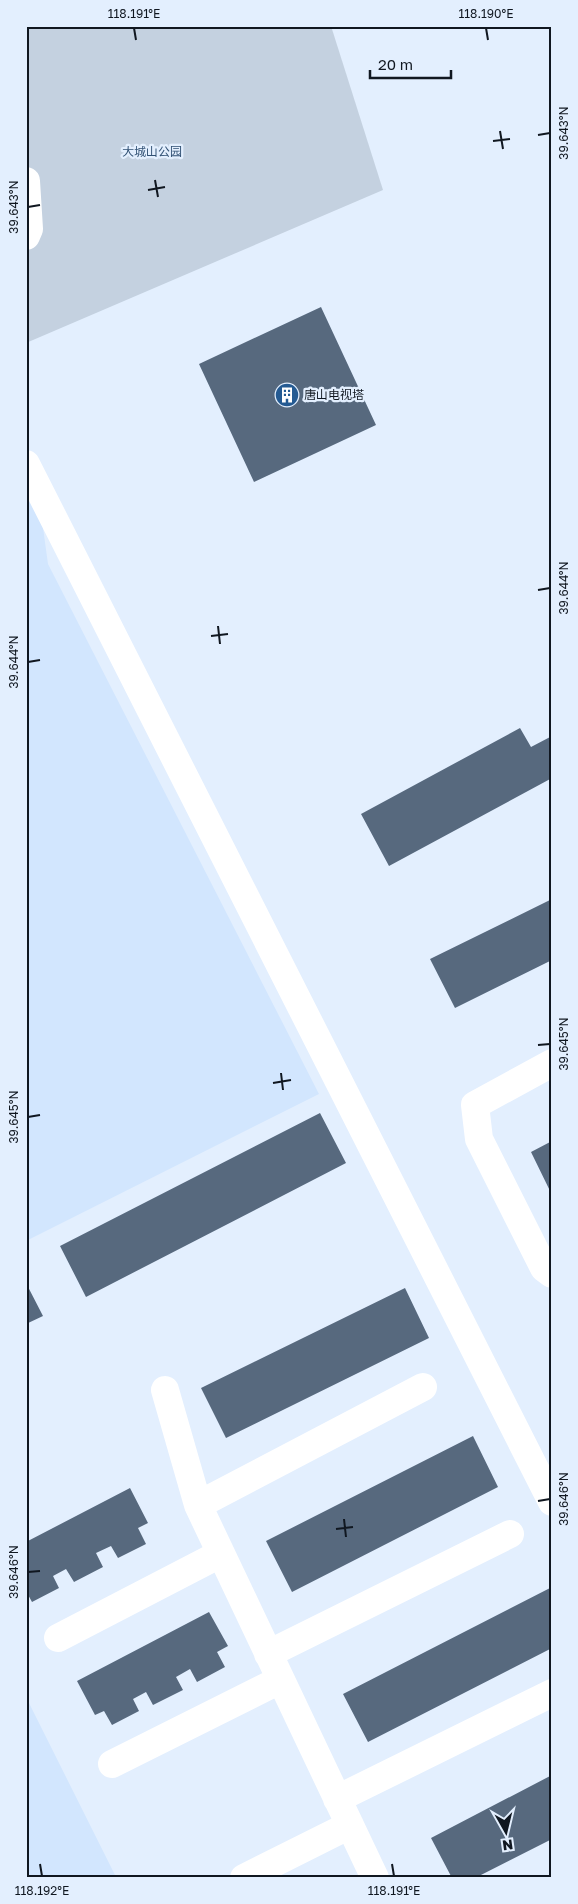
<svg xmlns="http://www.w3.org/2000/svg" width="578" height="1904" viewBox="0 0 578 1904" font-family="'Golos Text','Noto Sans SC',sans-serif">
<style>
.built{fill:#d2e6fe}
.green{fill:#c4d1e0}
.building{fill:#57697e}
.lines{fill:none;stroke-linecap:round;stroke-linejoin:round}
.minor{stroke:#fff;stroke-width:28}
.ticks{fill:none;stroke:#101720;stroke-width:2}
.labels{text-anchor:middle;stroke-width:4.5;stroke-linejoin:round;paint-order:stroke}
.park-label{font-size:12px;fill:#315174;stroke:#e3effe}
.poi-label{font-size:12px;fill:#101720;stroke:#e3effe;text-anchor:start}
.neatline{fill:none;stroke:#101720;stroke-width:2}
.ticks-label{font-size:12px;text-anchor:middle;fill:#101720}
</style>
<rect width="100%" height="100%" fill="#e3effe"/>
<!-- built -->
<path class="built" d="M26,483L41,513L48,564L319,1094L26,1241Z
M26,1697L116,1877L26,1878Z"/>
<!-- green -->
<path class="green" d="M26,26H331L383,190L26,343Z"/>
<!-- building -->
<path class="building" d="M321,307L376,425L254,482L199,364Z
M520,728L531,747L552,736V778L389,866L361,814Z
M552,899V960L455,1008L430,959Z
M320,1113L346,1163L86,1297L60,1246Z
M552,1141V1195L531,1152Z
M26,1283L43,1316L26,1324Z
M405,1288L429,1338L226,1438L201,1388Z
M473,1436L498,1487L292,1592L266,1541Z
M130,1488L148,1523L138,1528L146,1544L118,1558L111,1546L96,1553L103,1567L74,1582L66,1569L53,1576L59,1588L32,1602L26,1591V1542Z
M552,1587V1648L368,1742L343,1694Z
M209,1612L228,1646L217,1652L225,1667L197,1682L190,1669L176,1677L183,1690L153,1705L146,1692L133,1699L139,1711L112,1725L104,1711L95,1715L77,1681Z
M552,1775V1839L475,1878H452L431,1838Z"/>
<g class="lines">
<!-- minor -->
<path class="minor" d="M26,181L29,229L26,236
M26,464L552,1502
M552,1063L475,1105L479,1139L544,1268L552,1274
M165,1390L198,1505L375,1878
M198,1505L423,1387
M58,1638L220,1554
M268,1654L510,1534
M112,1764L280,1680
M337,1799L552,1693
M244,1878L350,1825"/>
</g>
<!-- ticks -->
<path class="ticks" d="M134,28L136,40M486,28L488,40M500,131L503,149M538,135L550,133M493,141L510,139M155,180L158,197M148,190L165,187M28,207L40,205M538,590L550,588M218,626L220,644M211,636L228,634M28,662L40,660M538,1045L550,1044M281,1073L283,1090M273,1083L291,1080M28,1117L40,1115M538,1501L550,1499M344,1519L346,1537M336,1529L353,1527M28,1572L40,1571M40,1864L42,1876M392,1864L394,1876"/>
<!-- icons -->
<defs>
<g id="building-disc" transform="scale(1.25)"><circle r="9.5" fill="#245a92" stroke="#e3effe"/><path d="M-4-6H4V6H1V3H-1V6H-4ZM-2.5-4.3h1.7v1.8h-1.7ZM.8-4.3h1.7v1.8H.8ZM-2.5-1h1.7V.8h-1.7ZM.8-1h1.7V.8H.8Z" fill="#fff"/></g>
</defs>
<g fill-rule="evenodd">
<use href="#building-disc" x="287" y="395"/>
</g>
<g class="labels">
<!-- park labels -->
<g class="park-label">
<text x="152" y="156">大城山公园</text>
</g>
<!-- poi labels -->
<g class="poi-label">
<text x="304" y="399">唐山电视塔</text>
</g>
</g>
<!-- border -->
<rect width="578" height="1904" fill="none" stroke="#e3effe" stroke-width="55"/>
<!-- north arrow -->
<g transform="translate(506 1832) rotate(172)" stroke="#e3effe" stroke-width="4" paint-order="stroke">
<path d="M0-4L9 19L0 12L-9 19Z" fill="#101720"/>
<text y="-8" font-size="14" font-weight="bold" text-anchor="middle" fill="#101720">N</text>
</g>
<!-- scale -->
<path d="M370 70v8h81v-8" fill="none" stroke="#101720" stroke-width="2.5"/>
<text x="378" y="70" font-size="15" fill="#101720" stroke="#e3effe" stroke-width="4" paint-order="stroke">20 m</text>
<rect x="28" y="28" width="522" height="1848" class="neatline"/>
<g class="ticks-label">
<text x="134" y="18">118.191°E</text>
<text x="486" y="18">118.190°E</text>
<text transform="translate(564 133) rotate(-90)" y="4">39.643°N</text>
<text transform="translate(14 207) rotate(-90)" y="4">39.643°N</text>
<text transform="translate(564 588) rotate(-90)" y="4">39.644°N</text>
<text transform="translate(14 662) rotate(-90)" y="4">39.644°N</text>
<text transform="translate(564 1044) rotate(-90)" y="4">39.645°N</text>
<text transform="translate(14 1117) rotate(-90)" y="4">39.645°N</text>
<text transform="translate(564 1499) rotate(-90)" y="4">39.646°N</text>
<text transform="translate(14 1572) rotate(-90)" y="4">39.646°N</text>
<text x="42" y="1895">118.192°E</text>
<text x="394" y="1895">118.191°E</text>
</g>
</svg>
